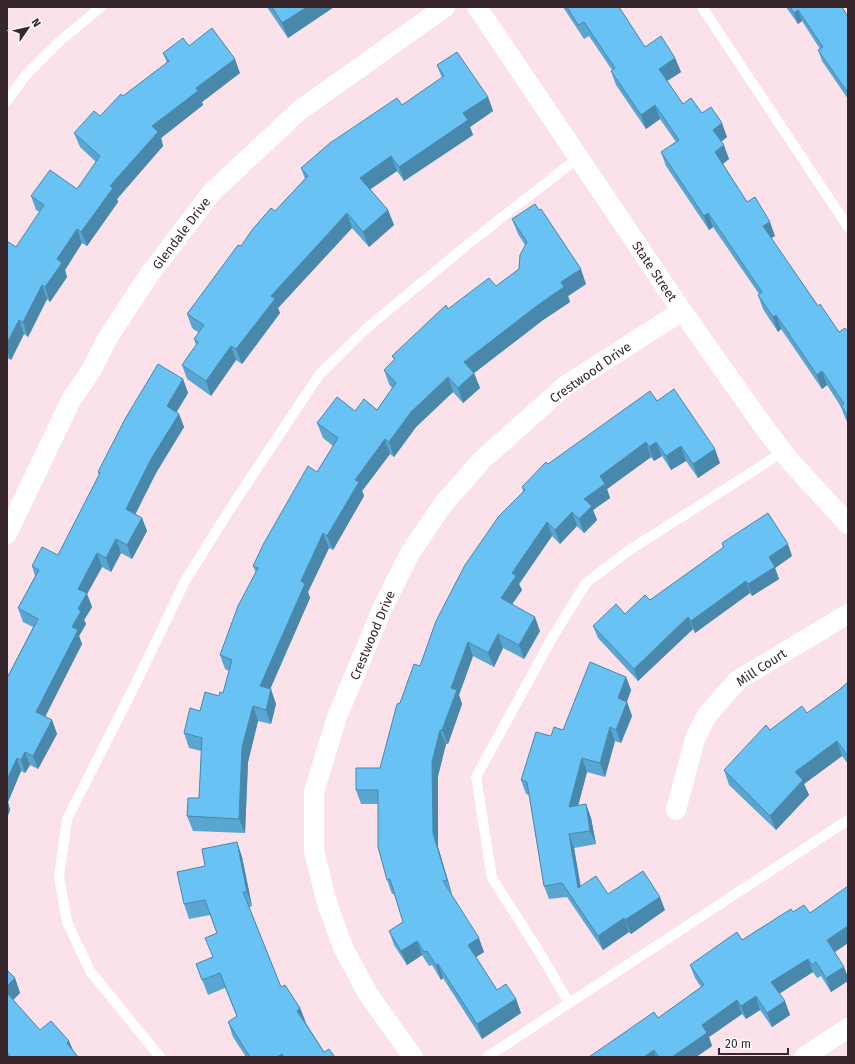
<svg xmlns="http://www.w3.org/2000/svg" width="855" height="1064" viewBox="0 0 855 1064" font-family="'Fira Sans',sans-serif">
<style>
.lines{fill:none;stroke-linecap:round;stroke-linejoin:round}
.service{stroke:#fff;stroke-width:10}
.minor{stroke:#fff;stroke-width:20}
.wall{fill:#59a7d1}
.shaded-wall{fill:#4988aa}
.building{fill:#68c2f3;stroke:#4988aa}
.labels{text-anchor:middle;stroke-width:3;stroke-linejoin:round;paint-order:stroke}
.street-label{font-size:13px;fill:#37272d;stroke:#fff}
</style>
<rect width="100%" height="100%" fill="#fae1ea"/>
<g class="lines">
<!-- service -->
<path class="service" d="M702,7L848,227
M7,101L25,76L60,41L101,7
M569,1003L538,950L492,878L476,777L552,638L586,583L628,551L783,452
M160,1057L90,971L67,922L59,877L67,819L136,683L185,581L230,509L319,375L368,327L472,241L579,157
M487,1057L848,820"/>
<!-- minor -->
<path class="minor" d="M477,7L682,311L764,427L790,461L848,524
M7,534L71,400L91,371L107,339L149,275L212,192L300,110L445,7
M676,810L695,739L707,715L738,680L848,614
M413,1057L368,994L343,947L327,903L314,851V792L337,717L383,607L410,553L444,503L483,459L565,386L682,311
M804,1057L848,1028"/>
</g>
<!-- wall -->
<path class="wall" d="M267,7H334L288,38Z
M563,7H619L645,47L675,58L681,72L667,81L683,104L702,113L727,137L721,142L729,159L723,164L747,202L775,236L771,238L818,306L839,332H848V423L846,420L841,407L827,385L822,389L781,329L778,332L763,309L758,295L759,294L713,227L709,230L666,166L661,152L676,142L660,119L646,129L616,85L611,71L612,70L589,36L584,39Z
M786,7H842L848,17V99L822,61L818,50L820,49L802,21L798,24Z
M189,46L240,73L202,102L203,105L161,138L163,146L117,199L118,202L87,246L82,243L65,270L67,277L50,302L47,299L28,337L24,334L11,360L7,358V241L16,247L40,212L36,210L31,196L77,189L96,162L80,147L74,133L100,116L123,96L167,63L163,53Z
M437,65L488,97L493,111L470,127L473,135L404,181L397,171L370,189L388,210L394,225L369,247L352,228L278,308L280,313L242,364L236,360L211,396L187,379L182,365L196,345L194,339L199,333L192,328L187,314L241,246L275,211L305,179L301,168L402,105L442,78Z
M512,219L586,284L568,296L570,302L543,320L474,373L480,388L463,403L453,392L416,427L394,457L390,454L362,491L364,496L333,550L329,548L308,592L310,598L270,689L276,704L271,724L258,721L248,762L245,833L193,831L187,816L199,798L201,751L189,748L184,733L200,711L223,693L229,671L225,669L220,655L256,573L253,566L317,472L333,446L323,438L317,423L355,411L377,410L392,388L389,384L384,370L394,360L392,356L448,309L496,286L519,269L525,245L518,234Z
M183,379L188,393L176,412L179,414L184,427L156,473L135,514L142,518L147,531L132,559L121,553L111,572L102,567L87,594L92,607L84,620L86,624L79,636L82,644L45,716L52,720L57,734L38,769L30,765L25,773L21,771L8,802L10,810L7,818V678L33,627L23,622L18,608L35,576L32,566L58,555L99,475L98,472Z
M657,401L720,463L698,478L686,461L671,470L662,456L654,461L651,457L607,489L610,498L593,510L597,520L584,533L577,526L560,544L552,536L519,584L522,590L512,604L540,631L524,659L503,648L494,667L473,656L459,695L462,704L448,744H446L438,776V847L452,894H451L484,952L476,957L497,990L516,999L521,1013L482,1039L443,978L441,980L432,965L429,966L422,955L407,965L394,945L389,931L403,922L394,894H392L387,880L378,804H361L356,790L380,768L400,703L420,666L523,491L522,487L548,464Z
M722,543L792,556L775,568L779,579L752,596L750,593L695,633L693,629L638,681L598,638L593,626L625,614L650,600L723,548Z
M626,677L631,690L627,702L632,716L621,743L615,741L605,777L587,772L578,806L586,804L591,818L596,844L574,848L581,887L665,910L631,934L629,932L603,950L567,897L549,899L544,886L529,795L526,794L521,780L551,736L563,730Z
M848,682V764L842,756L804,784L809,795L776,830L729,785L724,770L770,730L807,713L839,690Z
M237,842L242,857L252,906L249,907L281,987L300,1008L306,1023L324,1052L335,1057H246L233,1037L228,1022L237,1017L225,988L208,995L196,964L213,957L217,933L210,915L189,919L184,904L205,866Z
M848,886V943L835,952L848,977V981L831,992L821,976L817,978L813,972L779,993L790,1015L772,1027L760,1010L746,1019L742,1014L709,1037L712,1046L696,1057H589L658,1018L701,987L695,978L690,965L742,940L793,912L810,913Z
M7,970L15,978L20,993L13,1000L40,1030L69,1041L73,1050L78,1057H7Z"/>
<!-- shaded-wall -->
<path class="shaded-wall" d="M307,7H334L288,38L282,23Z
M798,10L802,21L798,24L794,13Z
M675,58L681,72L664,83L659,69Z
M235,59L240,73L202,102L203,105L161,138L163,146L117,199L118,202L87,246L81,232L110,186L152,126L196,88Z
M488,97L493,111L470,127L473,135L404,181L399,167L463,113Z
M655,105L660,119L646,129L641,115Z
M722,123L727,137L718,144L713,130Z
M724,145L729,159L720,166L715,152Z
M391,156L397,171L365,193L360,178Z
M388,210L394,225L369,247L363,232Z
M347,213L352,228L278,308L280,313L242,364L236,349L271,296Z
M708,213L713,227L709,230L704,216Z
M770,222L775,236L768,240L763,226Z
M77,229L82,243L65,270L67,277L50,302L45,287L57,259Z
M581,269L586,284L568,296L570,302L543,320L469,377L464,362L561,282Z
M42,285L47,299L28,337L23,322Z
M776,315L781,329L778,332L773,317Z
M19,320L24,334L11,360L7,350V343Z
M231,346L236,360L211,396L206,381Z
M822,371L827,385L822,389L817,375Z
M474,373L480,388L463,403L458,388Z
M448,377L453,392L416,427L394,457L389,442L411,412Z
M183,379L188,393L172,420L167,406Z
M179,414L184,427L156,473L131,523L126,509L151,459Z
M385,439L390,454L362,491L364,496L333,550L327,536L355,480Z
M646,442L651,457L607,489L610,498L593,510L597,520L584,533L579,519L584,499L600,476Z
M656,442L662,456L654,461L649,447Z
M681,446L686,461L671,470L666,456Z
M715,449L720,463L698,478L693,464Z
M572,512L577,526L560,544L555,530Z
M142,518L147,531L132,559L127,545Z
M547,522L552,536L519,584L522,590L506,613L501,598L512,573Z
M323,533L329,548L308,592L310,598L265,701L260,686L301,581Z
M116,539L121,553L111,572L106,558Z
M788,544L792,556L775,568L779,579L752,596L748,584L769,557Z
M97,553L102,567L87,594L92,607L84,620L86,624L79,636L82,644L41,725L36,712L72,627L78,609V589Z
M746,581L750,593L695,633L691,621Z
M535,617L540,631L524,659L519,645Z
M688,617L693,629L638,681L634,669Z
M498,634L503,648L494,667L488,653Z
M468,642L473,656L459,695L462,704L448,744L442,730L451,688Z
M626,677L631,690L623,712L618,698Z
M271,689L276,704L271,724L266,710Z
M627,702L632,716L621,743L616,730Z
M253,706L258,721L248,762L245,833L239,819L242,747Z
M52,720L57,734L38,769L33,756Z
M610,727L615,741L605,777L600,763Z
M440,730L446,744L438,776V847L452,894L447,880L433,833L432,762Z
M837,741L842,756L804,784L809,795L776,830L770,816L795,772Z
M25,752L30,765L25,773L21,760Z
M17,758L21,771L8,802L10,810L7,818V780Z
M582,758L587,772L574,821L569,807Z
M586,804L591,818L596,844L590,831Z
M569,834L574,848L583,902L578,888Z
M237,842L242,857L252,906L247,892Z
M660,897L665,910L631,934L625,920Z
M624,918L629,932L603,950L598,936Z
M848,926V943L832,954L827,940Z
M479,938L484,952L473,959L468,945Z
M417,941L422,955L407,965L401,951Z
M808,959L813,972L776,996L771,982Z
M438,964L443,978L441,980L436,965Z
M844,967L848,977V981L831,992L826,978Z
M15,978L20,993L9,1004L7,999V986Z
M756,996L760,1010L746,1019L741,1006Z
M516,999L521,1013L482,1039L477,1024Z
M737,1000L742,1014L709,1037L712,1046L696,1057H672L702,1025Z
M785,1001L790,1015L772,1027L767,1013Z
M300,1008L306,1023L297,1011Z
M69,1041L75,1056L67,1043Z
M654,1050L656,1057H644Z
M282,1054L283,1057H277Z"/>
<!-- building -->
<path class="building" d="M272,7H307L282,23Z
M567,7H619L645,47L661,36L675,58L659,69L683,104L691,98L702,113L711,107L722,123L713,130L724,145L715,152L747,202L755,197L770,222L763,226L818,306L820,304L839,332L845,328L848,332V416L841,406L844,404L822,371L817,375L776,315L773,317L758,295L762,292L708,213L704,216L661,152L679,140L655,105L641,115L611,71L615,68L584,22L578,25Z
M790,7H842L848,17V93L818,50L823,47L798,10L794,13Z
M212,28L235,59L196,88L198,91L152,126L158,132L110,186L113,188L81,232L77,229L57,259L62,263L45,287L42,285L23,322L19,320L7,343V241L16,247L44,205L31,196L50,170L77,189L100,156L74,133L94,111L100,116L121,94L123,96L169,61L163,53L183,38L189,46Z
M457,52L488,97L463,113L468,120L399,167L391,156L360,178L388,210L363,232L347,213L271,296L275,299L236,349L231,346L206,381L182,365L198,342L194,339L204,325L187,314L238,245L241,246L252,230L271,208L275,211L308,176L301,168L330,143L397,98L402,105L444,76L437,65Z
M535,204L539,210L541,209L581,269L561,282L564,287L538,305L464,362L474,373L458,388L448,377L411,412L389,442L385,439L355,480L359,482L327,536L323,533L301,581L305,584L260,686L271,689L266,710L253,706L242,747L239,819L187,816L188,798H199L202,738L184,733L190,708L200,711L205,692L219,696L220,692L223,693L232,660L220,655L238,606L258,568L253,566L264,543L308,466L317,472L338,438L317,423L337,397L355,411L364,399L377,410L396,383L384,370L395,359L392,356L446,305L448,309L489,278L496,286L519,269L520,255L527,242L512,219Z
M158,364L183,379L167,406L179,414L151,459L126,509L142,518L127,545L116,539L106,558L97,553L78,589L87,593L78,609L81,611L72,627L78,630L36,712L52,720L33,756L25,752L21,760L17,758L7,780V678L38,619L18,608L39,570L32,566L42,547L58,555L100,473L98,472L125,419Z
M674,389L715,449L693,464L681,446L666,456L656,442L649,447L646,442L600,476L605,484L584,499L592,506L579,519L572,512L555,530L547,522L512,573L516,576L501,598L535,617L519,645L498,634L488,653L468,642L451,688L457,690L442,730H440L432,762L433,833L447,880L443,881L479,938L468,945L497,990L506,984L516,999L477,1024L438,964L436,965L427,951L424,952L417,941L401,951L389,931L403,922L390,879L387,880L378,847V790H356V768H380L397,704L400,703L414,664L420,666L436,621L465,565L499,516L525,490L522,487L546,462L548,464L650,391L657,401Z
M768,513L788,544L769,557L775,567L748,584L746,581L691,621L688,617L634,669L593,626L616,604L625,614L645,595L650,600L724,547L722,543Z
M590,662L626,677L618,698L627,702L616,730L610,727L600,763L582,758L569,807L586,804L590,831L569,834L578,888L596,876L608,894L643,871L660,897L625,920L624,918L598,936L562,883L544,886L527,782L521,780L536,732L551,736L554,727L563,730Z
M848,682V756L837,741L795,772L803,780L770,816L724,770L766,725L770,730L802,706L807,713L839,690Z
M237,842L247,892H243L281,987L285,985L300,1008L297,1011L324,1052L329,1049L335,1057H284L282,1054L277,1057H250L228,1022L237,1016L220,973L202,980L196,964L213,957L205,938L217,933L205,900L184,904L177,872L205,866L202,849Z
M848,886V926L827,940L844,967L826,978L816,962L812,965L808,959L771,982L785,1001L767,1013L756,996L741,1006L737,1000L702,1025L707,1033L672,1057H659L654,1050L644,1057H589L654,1012L658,1018L704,985L690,965L737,932L742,940L791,909L793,912L804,905L810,913Z
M7,970L15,978L7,986Z
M7,993L40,1030L51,1021L69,1041L67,1043L78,1057H11L7,1052Z"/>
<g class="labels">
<!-- street labels -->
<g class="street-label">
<text transform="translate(181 233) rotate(-53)" y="5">Glendale Drive</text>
<text transform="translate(655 271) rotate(56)" y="5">State Street</text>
<text transform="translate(590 372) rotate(-35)" y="5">Crestwood Drive</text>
<text transform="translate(372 635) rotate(-67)" y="5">Crestwood Drive</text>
<text transform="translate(761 667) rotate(-33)" y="5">Mill Court</text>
</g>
</g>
<!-- border -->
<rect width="855" height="1064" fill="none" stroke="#37272d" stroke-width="16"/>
<!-- north arrow -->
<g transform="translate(28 28) rotate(56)" stroke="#ffffff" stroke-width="3" paint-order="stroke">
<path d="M0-3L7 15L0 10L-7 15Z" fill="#37272d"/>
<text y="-6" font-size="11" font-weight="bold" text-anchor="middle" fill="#37272d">N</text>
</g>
<!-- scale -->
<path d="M719 1048v6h69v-6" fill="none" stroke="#37272d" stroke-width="2"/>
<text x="725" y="1048" font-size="12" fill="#37272d" stroke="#ffffff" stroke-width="3" paint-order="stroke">20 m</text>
</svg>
